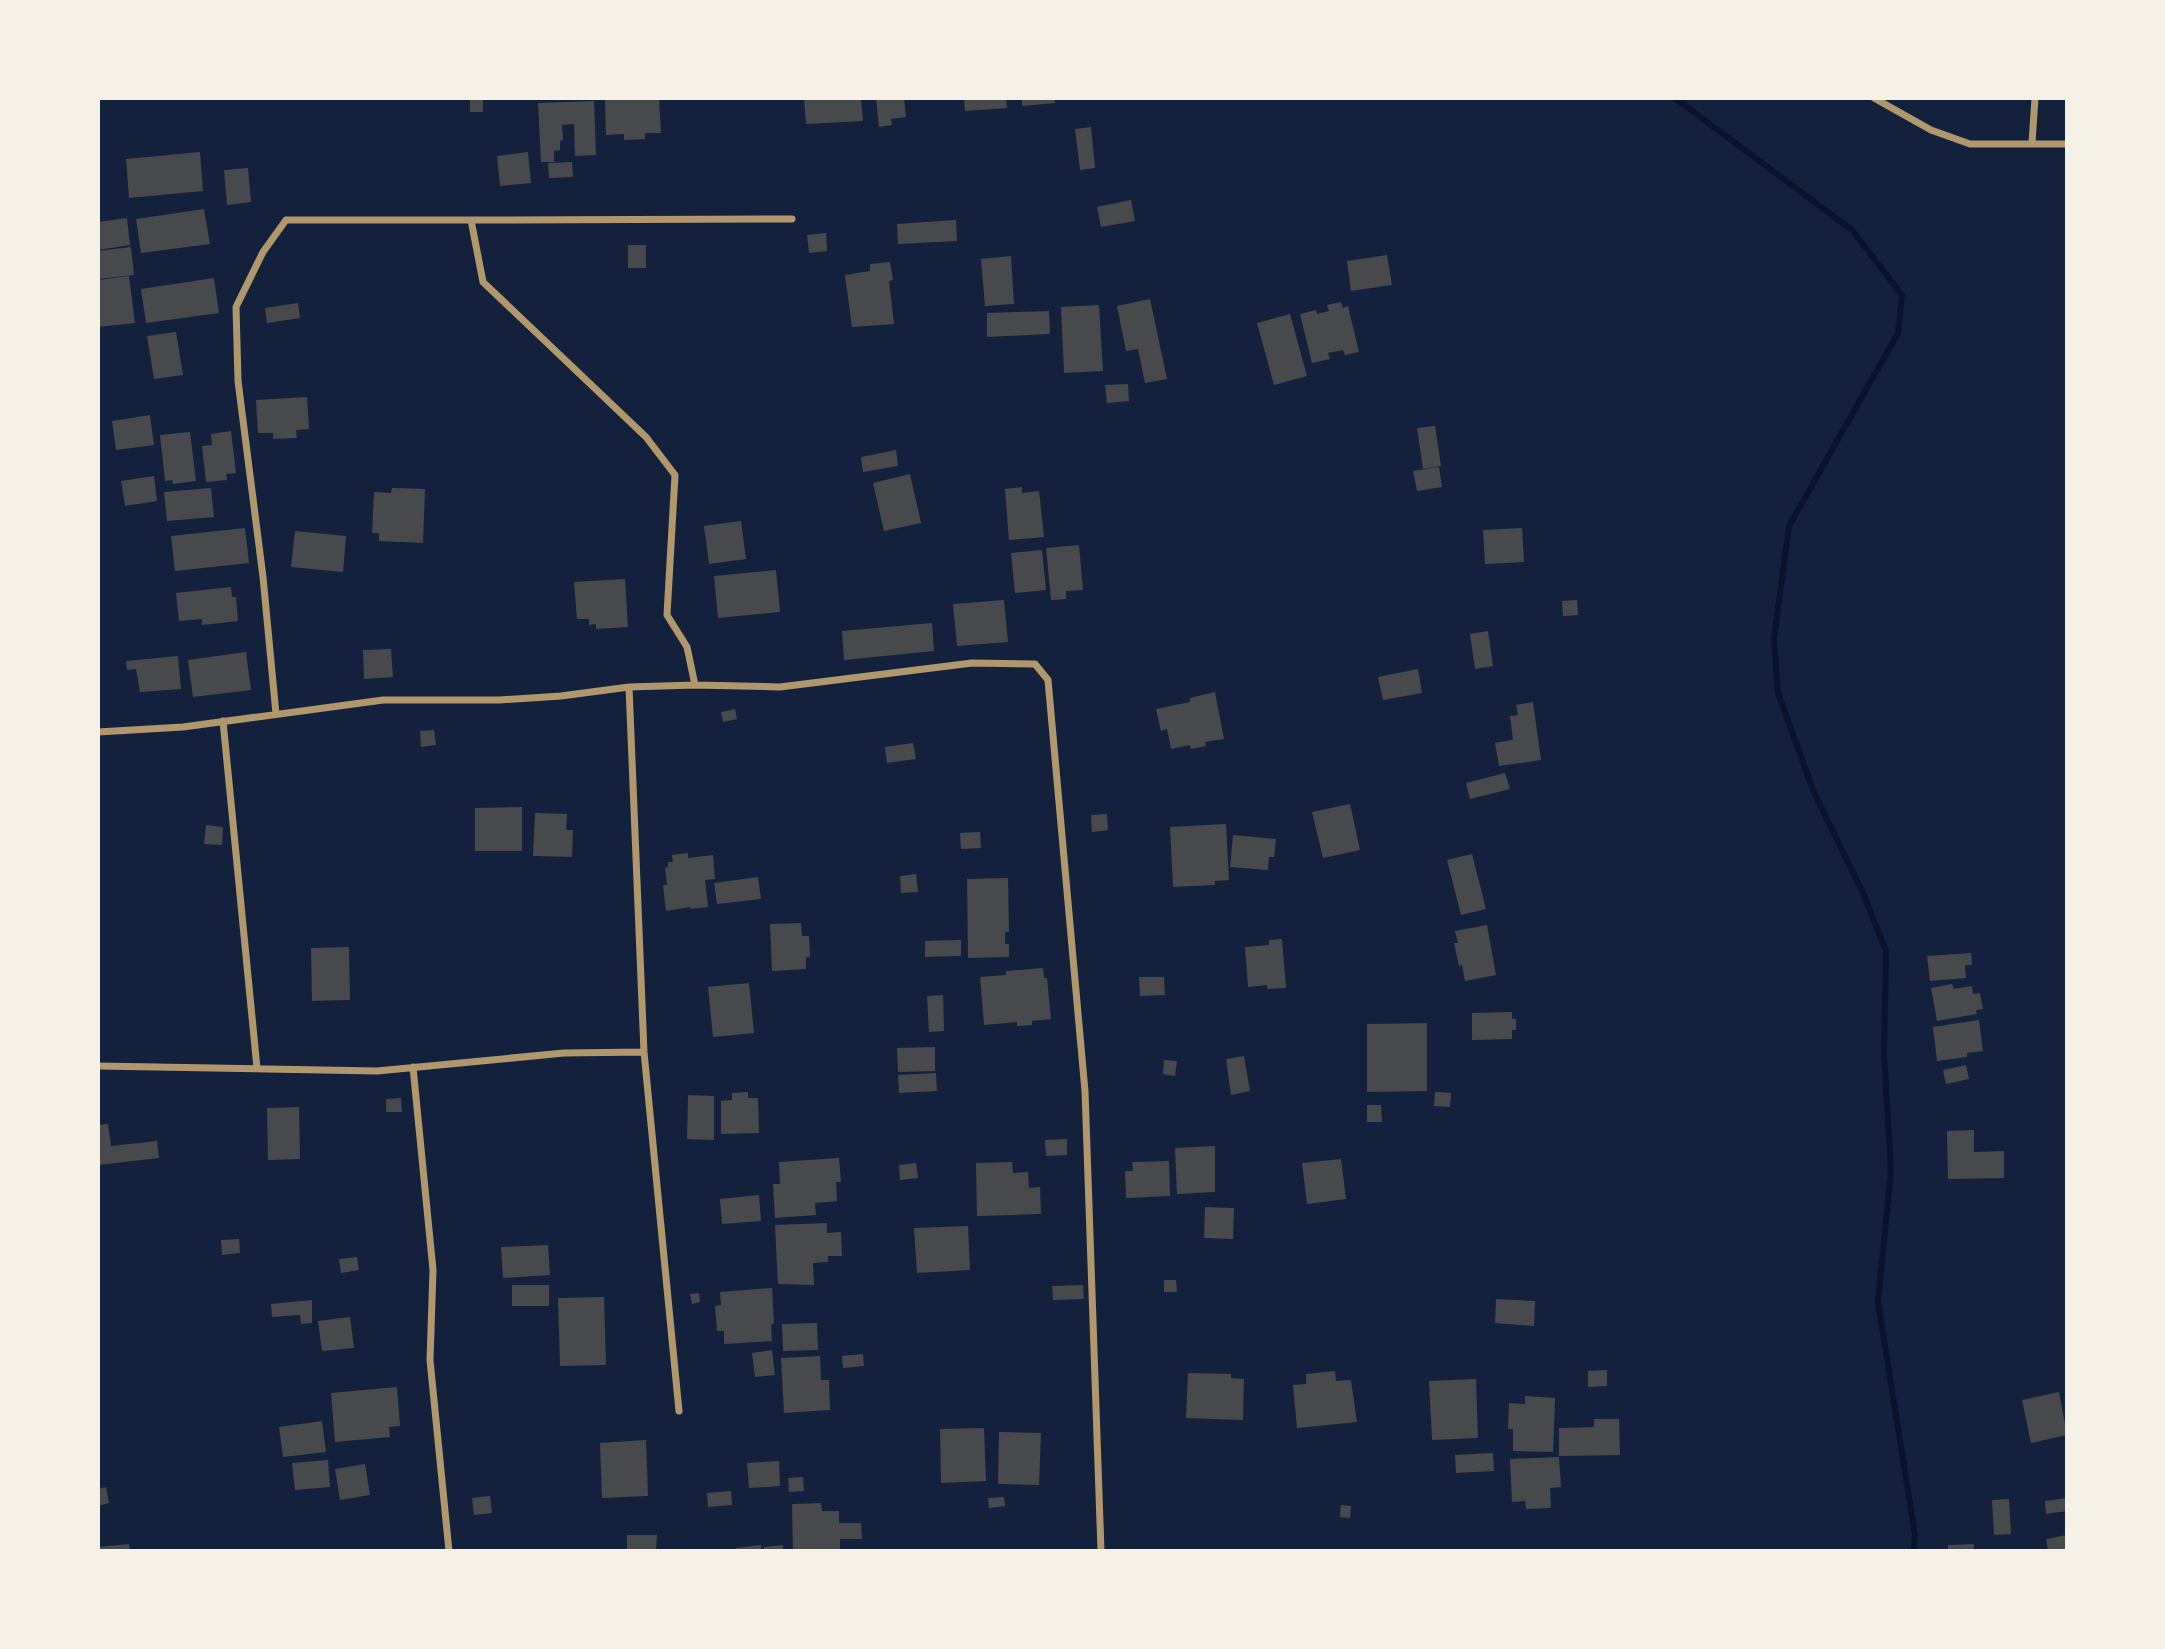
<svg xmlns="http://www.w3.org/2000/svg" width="2165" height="1649" viewBox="0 0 2165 1649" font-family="Lato,sans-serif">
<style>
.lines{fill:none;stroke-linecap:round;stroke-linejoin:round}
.stream{stroke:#0b132b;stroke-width:6}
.building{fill:#48494c}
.minor{stroke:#b1986c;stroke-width:7}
</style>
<rect width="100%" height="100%" fill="#14213d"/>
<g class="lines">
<!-- stream -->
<path class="stream" d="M1675,98L1852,230L1902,295L1898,333L1789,526L1774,639L1778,693L1813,790L1863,893L1886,951L1884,1054L1891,1171L1878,1302L1915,1535L1914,1551"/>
</g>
<!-- building -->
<path class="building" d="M470,98H483V112H470Z
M659,98L661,133H645V139L624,140V134L606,135L605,100Z
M804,98H861L863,121L806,124Z
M876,98H904L906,117L891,119L892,125L879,127Z
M964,98H1006L1007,108L965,111Z
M1022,98H1054L1055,103L1022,106Z
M594,101L596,155L575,156L574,124L562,125L563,140L560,141V150L554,151V162H541L538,103Z
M1091,127L1095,168L1080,170L1075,129Z
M200,152L203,191L129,198L126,159Z
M528,152L531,183L500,186L497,156Z
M572,162L573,177L549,178L548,163Z
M248,168L251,202L227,205L224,170Z
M1131,200L1135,221L1101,227L1097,207Z
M204,209L210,244L141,253L136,219Z
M127,218L130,245L98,250V222Z
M956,220L957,241L898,244L897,224Z
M826,233L827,251L809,253L807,235Z
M628,245H646V268H628Z
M131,247L134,275L98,279V251Z
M1387,255L1392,285L1351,291L1347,261Z
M1011,256L1014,304L985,306L981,259Z
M890,262L893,280L889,281L894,324L852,327L845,275L870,271V264Z
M129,276L135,323L98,327V280Z
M214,278L219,313L146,323L141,289Z
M1150,299L1167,379L1145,383L1138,349L1126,351L1117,306Z
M1341,302L1343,308L1348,306L1359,352L1345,355L1343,350L1328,353L1330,359L1312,363L1300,314L1316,310L1317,314L1329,311L1327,305Z
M298,303L300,318L267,323L265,308Z
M1099,305L1103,371L1064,373L1061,307Z
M1049,311L1050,334L987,337V313Z
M1290,314L1307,376L1274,385L1257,323Z
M176,332L183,375L154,379L147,336Z
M1128,384L1129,401L1107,403L1105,385Z
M307,397L309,429L296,430L297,438L273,439V433H258L256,400Z
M150,415L154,445L116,450L112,421Z
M1435,426L1441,466L1423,469L1417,428Z
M231,431L236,473L226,474L227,480L206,482L202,446L212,445L211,434Z
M190,432L196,481L173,484L172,480L165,481L160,435Z
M896,450L898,466L863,472L861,457Z
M1439,467L1442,487L1417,491L1413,471Z
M910,474L921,523L884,531L873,483Z
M154,476L157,501L125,506L121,481Z
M1022,487V493L1039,491L1044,537L1009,540L1005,489Z
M211,488L214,517L167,521L164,492Z
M392,488L425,489L423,543L379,541V533H372L374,492L391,493Z
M741,521L746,559L709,564L704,526Z
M245,528L249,563L175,571L171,536Z
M1522,528L1524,562L1485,564L1483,530Z
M295,531L346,536L343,572L291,567Z
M1079,545L1083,590L1066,591V599L1051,600L1046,548Z
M1042,550L1046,590L1015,593L1011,553Z
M776,570L780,612L718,618L714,576Z
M625,579L628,627L596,629V624L589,625V619H577L574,582Z
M231,587L232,597H236L238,621L202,625V619L179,621L176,593Z
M1004,600L1008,642L957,646L953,604Z
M1577,600L1578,615L1563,616L1562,601Z
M932,623L934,651L844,660L842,631Z
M1488,631L1493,666L1475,669L1470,634Z
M391,649L393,677L364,679L363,650Z
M246,652L251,690L193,697L188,660Z
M178,656L181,689L140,692L136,669L127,670L126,661Z
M1418,669L1422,693L1383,700L1378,677Z
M1215,692L1224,739L1205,742L1206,746L1191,749L1190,745L1171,749L1167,729L1161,731L1156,709L1190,702V698Z
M1533,702L1541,760L1499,766L1495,743L1513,740L1510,716L1518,715L1516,705Z
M735,709L737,719L723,722L721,712Z
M434,730L436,745L421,747L420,731Z
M913,743L916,759L887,763L885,747Z
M1505,773L1510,789L1470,799L1466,783Z
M1350,804L1360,850L1323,858L1312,812Z
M522,807V851H475V808Z
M535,813L567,814L566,830H573L572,857L533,856Z
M1107,814L1108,830L1092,832L1091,815Z
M1226,824L1229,880L1215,881V885L1173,887L1170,827Z
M206,825L223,827L222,845L204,844Z
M980,832L981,848L961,849L960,833Z
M1233,835L1276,839L1274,857H1269L1268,870L1230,867Z
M688,853V858L713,855L715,879L705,880L708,907L690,909V907L666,911L663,885H667L665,868L668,867V862H673L672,855Z
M1472,854L1486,909L1461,915L1447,860Z
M916,874L918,892L901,893L900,876Z
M758,877L761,899L717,904L714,883Z
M1008,878L1009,932H1005V944H1009V957L968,958L967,879Z
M801,923L802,936H809L810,957H806V969L772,971L770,924Z
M1487,925L1496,975L1465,981L1462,965L1459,966L1454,943H1458L1455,931Z
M1282,939L1286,988L1267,989V985L1248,987L1245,947L1269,945V940Z
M961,940V956L925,957V941Z
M349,947L350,1000L312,1001L311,948Z
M1971,953L1972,965H1965L1966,978L1930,981L1927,956Z
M1043,968L1044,978H1047L1051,1019L1032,1021V1025L1017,1026V1022L984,1025L980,977L1006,975V971Z
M1139,977H1164L1165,995L1140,996Z
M749,983L754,1033L713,1037L708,987Z
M1952,984L1954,989L1972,986L1973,994L1980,993L1983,1009L1976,1010L1977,1014L1937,1021L1931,988Z
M943,995L944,1031L929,1032L927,996Z
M1512,1012V1019H1516V1030H1512V1039L1472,1040V1013Z
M1979,1020L1983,1051L1967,1053V1057L1937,1061L1933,1027Z
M1427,1023V1091L1367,1092V1024Z
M935,1047V1071L898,1072L897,1048Z
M1244,1056L1250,1091L1231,1095L1226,1059Z
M1164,1060L1177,1061L1175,1076L1163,1074Z
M1966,1065L1969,1079L1946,1084L1943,1070Z
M936,1073L937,1091L899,1093L898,1075Z
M748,1092V1098H758L759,1133L721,1134V1101L732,1100V1093Z
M1435,1092L1451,1093L1450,1107L1434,1106Z
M688,1095L714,1096V1140L687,1139Z
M401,1098L402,1112H386V1099Z
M1367,1105H1381L1382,1122H1367Z
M299,1107L300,1159L268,1160L267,1108Z
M108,1124L111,1146L157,1141L159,1158L98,1165V1125Z
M1974,1130V1152L2004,1151V1178L1948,1179L1947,1131Z
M1067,1139V1155L1046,1156L1045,1140Z
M1215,1146V1192L1177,1194L1175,1148Z
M839,1158L841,1182H836L837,1201L815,1203L816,1215L775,1218L773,1184H780L779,1162Z
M1341,1159L1346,1199L1307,1204L1302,1163Z
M1169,1161L1170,1196L1126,1198L1125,1171H1133L1132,1162Z
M1012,1162L1013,1173L1028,1172L1029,1188L1040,1187L1041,1214L977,1216L976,1163Z
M916,1163L918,1178L900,1180L899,1165Z
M759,1195L761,1221L722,1224L720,1199Z
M1205,1207L1234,1208L1233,1239L1204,1238Z
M827,1223V1233L841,1232L842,1256H828V1262L813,1263L814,1285L778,1284L775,1225Z
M968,1226L970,1270L917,1273L914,1228Z
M239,1239L240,1253L222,1255L221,1240Z
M548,1245L550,1275L503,1278L501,1247Z
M357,1257L359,1270L341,1273L339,1259Z
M1164,1280H1176L1177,1292H1164Z
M512,1285H549V1306H512Z
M1083,1285L1084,1299L1053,1300L1052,1286Z
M772,1288L774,1324H771L772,1341L724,1344V1331H717L715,1306L721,1305L720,1292Z
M699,1293L700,1302L692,1304L690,1294Z
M604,1297L606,1365L560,1366L558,1298Z
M1496,1299L1535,1301L1534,1326L1495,1323Z
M312,1300V1323L301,1324L300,1315L272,1317L271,1304Z
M350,1317L354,1348L322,1351L318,1321Z
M817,1323L818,1350L783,1351L782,1324Z
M772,1350L775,1375L755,1377L752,1353Z
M863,1354L864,1366L843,1368L842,1356Z
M820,1356L821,1380H829L830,1410L784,1413L781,1358Z
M1607,1370V1386L1588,1387V1371Z
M1335,1371L1336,1381L1351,1380L1357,1422L1297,1428L1293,1385L1306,1384V1374Z
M1188,1373L1231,1374V1378L1244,1379L1243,1420L1186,1418Z
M1476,1379L1478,1438L1432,1440L1429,1381Z
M397,1387L400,1426L389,1427L390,1437L335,1442L331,1393Z
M2059,1392L2067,1435L2031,1443L2022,1400Z
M1525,1396L1555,1398L1553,1452L1513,1451V1429H1508L1509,1403L1525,1404Z
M1594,1419H1619L1620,1455L1559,1456V1428L1594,1427Z
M322,1421L326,1452L283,1457L279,1427Z
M984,1428L986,1481L941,1483L940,1429Z
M999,1432L1041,1433L1039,1485L998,1484Z
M646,1440L648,1496L602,1498L600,1443Z
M1493,1453L1494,1471L1456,1473L1455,1455Z
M1559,1457L1561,1487L1550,1488L1551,1508L1526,1509L1525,1501L1512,1502L1510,1459Z
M328,1460L330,1487L295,1490L292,1463Z
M779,1461L780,1486L749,1488L747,1463Z
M365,1464L370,1495L340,1500L335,1469Z
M803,1477L804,1491L789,1492L788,1478Z
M106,1487L109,1503L98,1506V1489Z
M731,1491L732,1505L708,1507L707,1493Z
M490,1496L492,1513L474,1515L472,1498Z
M1004,1497L1005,1506L989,1508L988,1498Z
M2067,1498V1511L2046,1514L2045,1501Z
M2009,1499L2011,1534L1994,1535L1992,1500Z
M821,1503L822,1511H839V1523H861L862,1539H840V1551H793L792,1504Z
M1341,1505L1351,1506L1350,1518L1340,1517Z
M627,1535H657L656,1551H627Z
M2067,1535V1551H2048L2046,1539Z
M129,1544L130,1551H98V1547Z
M1974,1544V1551H1948V1545Z
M761,1545V1551H736V1548Z
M783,1545V1551H764V1547Z"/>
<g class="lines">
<!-- minor -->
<path class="minor" d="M1874,98L1931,130L1970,144H2067
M2032,143L2035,98
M471,220L792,219
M629,687L644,1052L679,1411
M276,714L263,577L238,381L236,307L263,252L286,220H471L483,282L646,437L675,475L667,615L687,647L695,685
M223,721L257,1068
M98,732L183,727L383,700H499L561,696L629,687L695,685L780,687L972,663L1035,664L1048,680L1085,1091L1101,1551
M98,1066L377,1071L564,1053L644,1052
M413,1067L433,1270L430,1360L449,1551"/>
</g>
<!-- border -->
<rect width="2165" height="1649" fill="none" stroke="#f6f1e7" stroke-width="200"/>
</svg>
